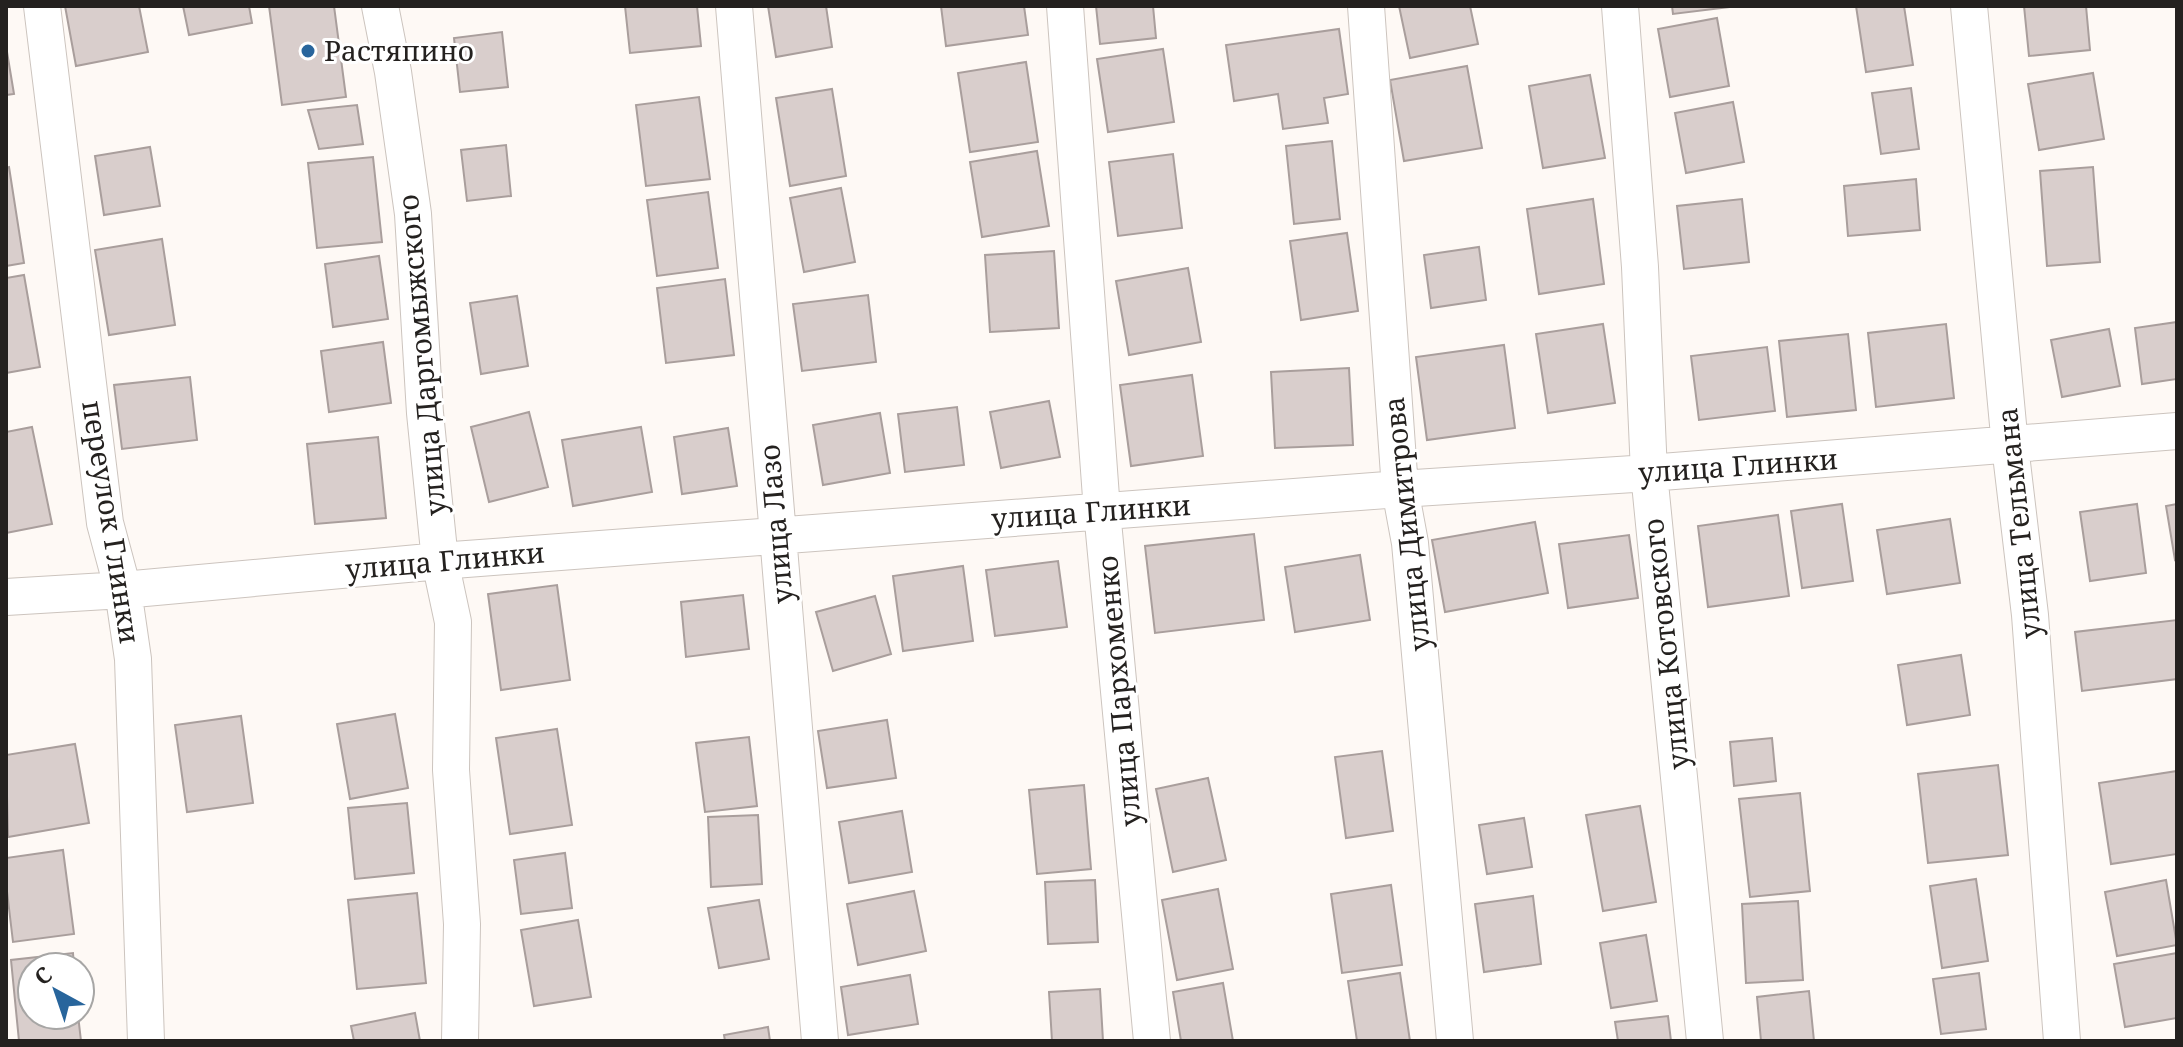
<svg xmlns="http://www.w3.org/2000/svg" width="2183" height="1047" viewBox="0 0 2183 1047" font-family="'Noto Serif',serif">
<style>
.building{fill:#d9cecc;stroke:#a99e9c;stroke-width:2}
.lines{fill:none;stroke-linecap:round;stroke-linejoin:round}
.minor-casing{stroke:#ccc4be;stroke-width:38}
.minor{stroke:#fff;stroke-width:36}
.poi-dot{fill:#28659c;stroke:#fff;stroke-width:3}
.labels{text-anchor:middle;stroke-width:6;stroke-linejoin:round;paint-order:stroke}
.poi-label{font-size:28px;fill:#24211f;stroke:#fff;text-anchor:start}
.street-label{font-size:28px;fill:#24211f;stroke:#fff}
</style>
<rect width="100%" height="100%" fill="#fef9f5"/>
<!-- building -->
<path class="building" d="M65,6H139L148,52L76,66Z
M183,6H249L252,23L189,35Z
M269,6H334L346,97L282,105Z
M625,6H697L701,46L630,53Z
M768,6H826L832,47L776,57Z
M941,6H1024L1028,35L946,46Z
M1096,6H1153L1156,38L1100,44Z
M1399,6H1470L1478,44L1410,58Z
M1672,6H1738L1673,14Z
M1856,6H1904L1913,65L1866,72Z
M2024,6H2086L2090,50L2029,56Z
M1717,18L1729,86L1670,97L1658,29Z
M1339,29L1348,94L1324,98L1328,123L1283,129L1278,94L1234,101L1226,45Z
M502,32L508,87L460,92L454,38Z
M6,46L14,94L6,95Z
M1163,49L1174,122L1108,132L1097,59Z
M1026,62L1038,142L970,152L958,73Z
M1467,66L1482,148L1404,161L1390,80Z
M2093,73L2104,139L2039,150L2028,84Z
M1590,75L1605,158L1543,168L1529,86Z
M1911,88L1919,149L1881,154L1872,93Z
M832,89L846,176L790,186L776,98Z
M699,97L710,179L646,186L636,105Z
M1733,102L1744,162L1686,173L1675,113Z
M357,105L363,144L319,149L308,110Z
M1332,141L1340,219L1294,224L1286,146Z
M506,145L511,196L467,201L461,150Z
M150,147L160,206L104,215L95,156Z
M1037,151L1049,226L982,237L970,162Z
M1173,154L1182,228L1118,236L1109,162Z
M373,157L382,242L317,248L308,163Z
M9,167L24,263L6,266V168Z
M2093,167L2100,262L2047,266L2040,171Z
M1916,179L1920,230L1848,236L1844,186Z
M841,188L855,262L804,272L790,198Z
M708,192L718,268L657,276L647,200Z
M1593,199L1604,284L1539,294L1527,209Z
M1742,199L1749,262L1684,269L1677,206Z
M1347,233L1358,311L1301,320L1290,241Z
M162,239L175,325L109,335L95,250Z
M1479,247L1486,300L1431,308L1424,255Z
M1054,251L1059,328L990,332L985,255Z
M379,256L388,319L333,327L325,264Z
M1188,268L1201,342L1129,355L1116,281Z
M24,275L40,367L6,373V278Z
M725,279L734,355L666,363L657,288Z
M868,295L876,362L802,371L793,304Z
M517,296L528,366L481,374L470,303Z
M2177,322V379L2142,384L2135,328Z
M1603,324L1615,403L1548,413L1536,334Z
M1946,324L1954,398L1876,407L1868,333Z
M2109,329L2120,386L2062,397L2051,340Z
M1848,334L1856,410L1787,417L1779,341Z
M383,342L391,403L329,412L321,351Z
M1504,345L1515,428L1427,440L1416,357Z
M1767,347L1775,411L1699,420L1691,356Z
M1349,368L1353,445L1275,448L1271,372Z
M1192,375L1203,456L1131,466L1120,385Z
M190,377L197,440L122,449L114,385Z
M1049,401L1060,457L1001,468L990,412Z
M957,407L964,465L905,472L898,414Z
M529,412L548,487L489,502L471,427Z
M880,413L890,473L823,485L813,425Z
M32,427L52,524L6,533V432Z
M641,427L652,492L573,506L562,440Z
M728,428L737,486L682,494L674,437Z
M378,437L386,518L315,524L307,444Z
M1842,504L1853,581L1802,588L1791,511Z
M2137,504L2146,573L2090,581L2080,512Z
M2177,504V559L2175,560L2166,506Z
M1778,515L1789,596L1708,607L1698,526Z
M1950,519L1960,583L1887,594L1877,530Z
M1535,522L1548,593L1445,612L1432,540Z
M1254,534L1264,620L1155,633L1145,546Z
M1629,535L1638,598L1568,608L1559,544Z
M1360,555L1370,620L1295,632L1285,567Z
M1058,561L1067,627L995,636L986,570Z
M963,566L973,641L903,651L893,576Z
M557,585L570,680L501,690L488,594Z
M743,595L749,649L686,657L681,602Z
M875,596L891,654L833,671L816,612Z
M2177,620V679L2082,691L2075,632Z
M1961,655L1970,715L1907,725L1898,665Z
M395,714L408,788L350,799L337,724Z
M241,716L253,803L187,812L175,725Z
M887,720L896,778L827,788L818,731Z
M557,729L572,825L510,834L496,738Z
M749,737L757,806L705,812L696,743Z
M1772,738L1776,781L1734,786L1730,742Z
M75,744L89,823L8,837L6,755Z
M1382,751L1393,831L1346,838L1335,757Z
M1998,765L2008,855L1928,863L1918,774Z
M2177,771V854L2111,864L2099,783Z
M1208,778L1226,860L1173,872L1156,789Z
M1084,785L1091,869L1037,874L1029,790Z
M1800,793L1810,891L1750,897L1739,799Z
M407,803L414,873L355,879L348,808Z
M1640,806L1656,902L1603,911L1586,815Z
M902,811L912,872L849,883L839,822Z
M758,815L762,884L711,887L708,817Z
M1524,818L1532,867L1487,874L1479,825Z
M63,850L74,934L13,942L6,883V858Z
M565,853L572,908L521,914L514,860Z
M1976,879L1988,961L1942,968L1930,886Z
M1095,880L1098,942L1048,944L1045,882Z
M2166,880L2177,945L2117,956L2105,892Z
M1391,885L1402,965L1342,973L1331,894Z
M1218,889L1233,969L1177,980L1162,900Z
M914,891L926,951L858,965L847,904Z
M417,893L426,983L357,989L348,900Z
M1533,896L1541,964L1484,972L1475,904Z
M759,900L769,959L719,968L708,908Z
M1798,901L1803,980L1746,983L1742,904Z
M578,920L591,997L534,1006L521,930Z
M1646,935L1657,1001L1611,1008L1600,943Z
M73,953L74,967H32V1015H78L81,1041H19L11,960Z
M2177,953V1018L2125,1027L2114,964Z
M1400,973L1410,1041H1357L1348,981Z
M1979,973L1986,1029L1941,1034L1933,979Z
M910,975L918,1024L848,1035L841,987Z
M1223,983L1233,1041H1181L1173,992Z
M1100,989L1103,1041H1052L1049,992Z
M1809,991L1814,1041H1761L1757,997Z
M415,1013L420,1041H354L351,1026Z
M1668,1016L1671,1041H1618L1615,1022Z
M768,1027L770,1041H725L724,1035Z"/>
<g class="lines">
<!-- minor casing -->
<g class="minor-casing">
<path id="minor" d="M42,6L105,523L123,590L133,659L146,1041
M380,6L393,72L413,214L425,413L440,561L453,622L451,770L462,924L460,1041
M734,6L820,1041
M1065,6L1102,511L1152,1041
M1366,6L1400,489L1410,543L1455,1041
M1620,6L1640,267L1649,473L1705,1041
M1969,6L2010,446L2030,615L2062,1041
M6,597L123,590L440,561L1400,489L1649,473L2177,431"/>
</g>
<!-- minor -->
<use href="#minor" class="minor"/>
</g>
<!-- markers -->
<circle class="poi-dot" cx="308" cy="51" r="8"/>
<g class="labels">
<!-- poi labels -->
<g class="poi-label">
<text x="324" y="61">Растяпино</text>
</g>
<!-- street labels -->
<g class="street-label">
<text transform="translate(422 355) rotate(-95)" y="10">улица Даргомыжского</text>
<text transform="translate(1738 466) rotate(-4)" y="10">улица Глинки</text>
<text transform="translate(1091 512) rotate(-4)" y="10">улица Глинки</text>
<text transform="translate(111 522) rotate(81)" y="10">переулок Глинки</text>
<text transform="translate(2019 523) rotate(-96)" y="10">улица Тельмана</text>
<text transform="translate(776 524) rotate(-95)" y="10">улица Лазо</text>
<text transform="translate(1407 524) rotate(-96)" y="10">улица Димитрова</text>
<text transform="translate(445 561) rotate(-5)" y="10">улица Глинки</text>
<text transform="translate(1666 644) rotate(-96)" y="10">улица Котовского</text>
<text transform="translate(1119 691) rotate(-95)" y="10">улица Пархоменко</text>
</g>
</g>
<!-- border -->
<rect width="2183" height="1047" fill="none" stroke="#24211f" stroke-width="16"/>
<!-- north arrow -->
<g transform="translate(56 991) rotate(320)"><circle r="38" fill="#ffffff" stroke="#a7a6a5" stroke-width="2"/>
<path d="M0-6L14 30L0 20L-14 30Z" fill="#28659c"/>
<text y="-12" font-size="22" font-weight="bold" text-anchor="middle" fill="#24211f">С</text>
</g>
</svg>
